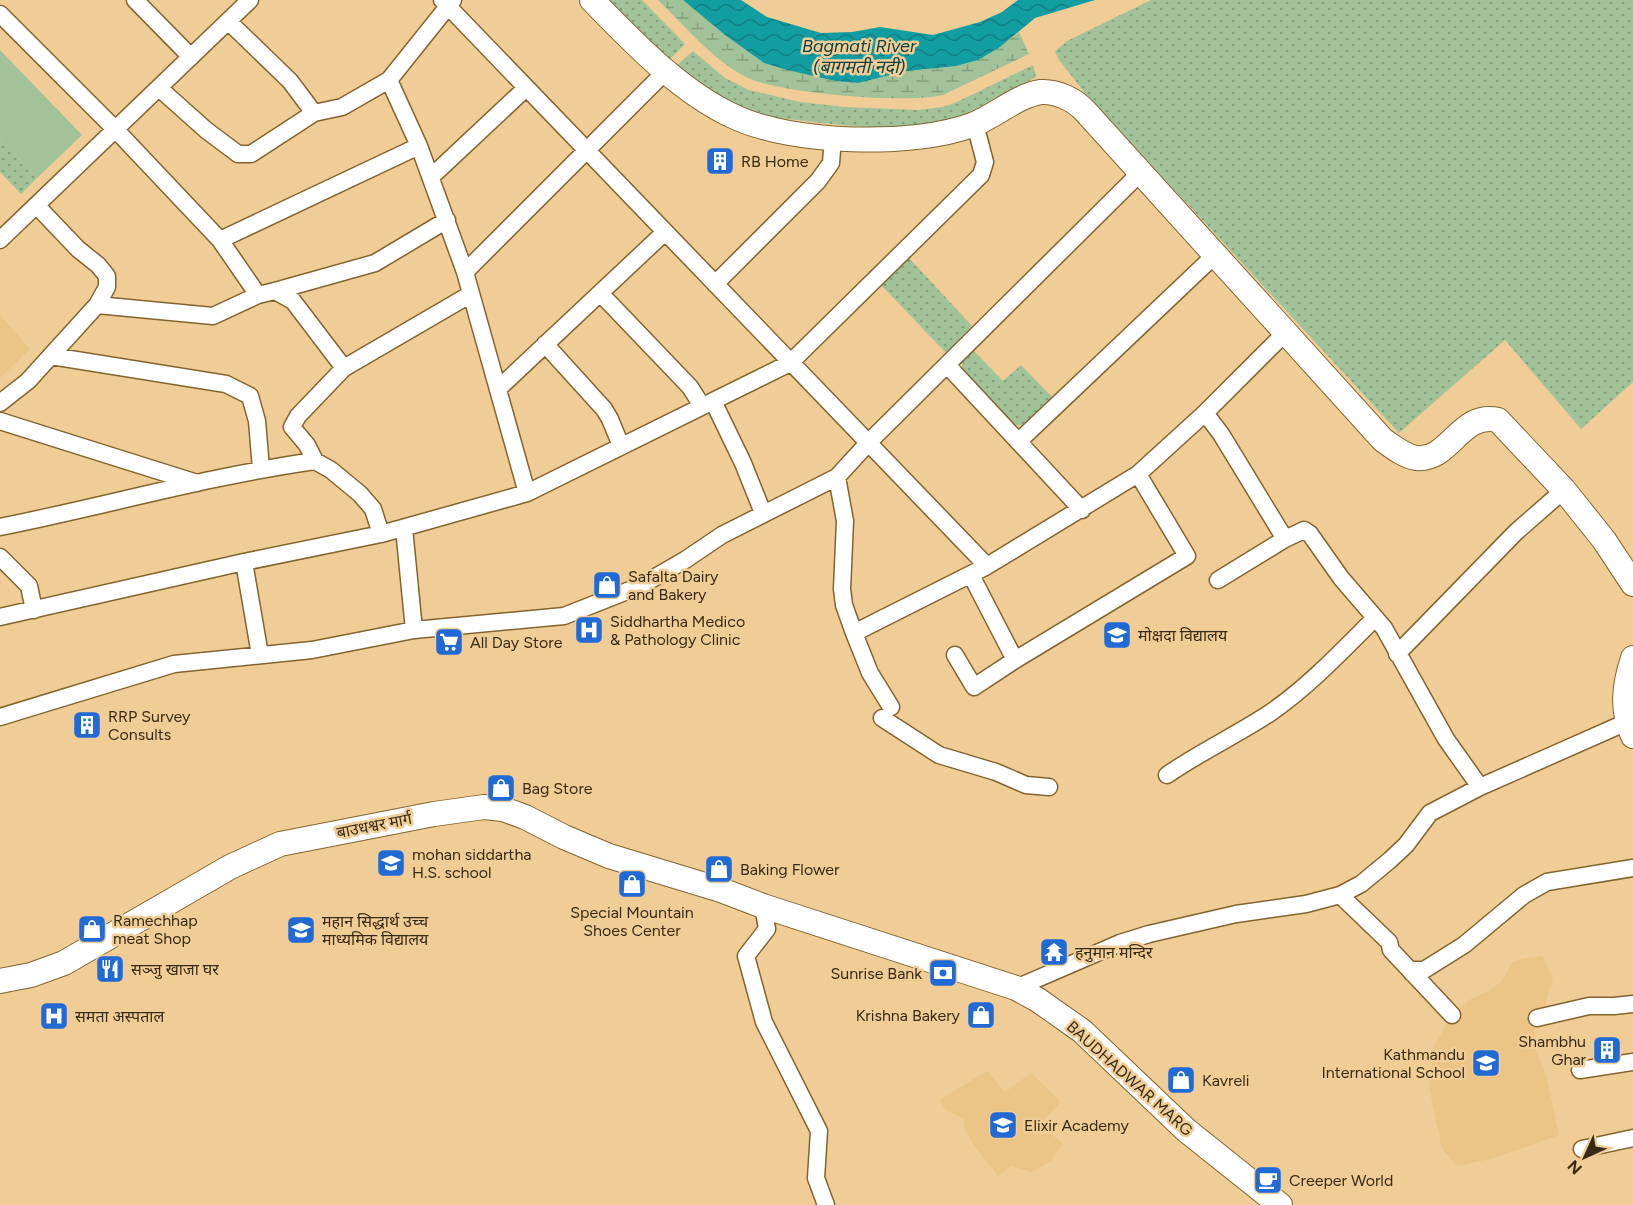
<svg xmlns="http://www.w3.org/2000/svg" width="1633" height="1205" viewBox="0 0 1633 1205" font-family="Figtree,'Noto Sans Devanagari',sans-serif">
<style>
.built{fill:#ebc486}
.grass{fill:url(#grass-dots)}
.wetland{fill:url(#wetland-marsh)}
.pitch{fill:#a2c399}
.water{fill:url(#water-waves)}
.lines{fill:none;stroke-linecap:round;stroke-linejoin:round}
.street-casing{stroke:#83642f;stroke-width:19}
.secondary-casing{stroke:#83642f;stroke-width:26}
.street{stroke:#fff;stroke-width:16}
.secondary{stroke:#fff;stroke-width:24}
.labels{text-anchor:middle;stroke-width:5;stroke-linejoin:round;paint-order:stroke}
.poi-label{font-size:16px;fill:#382b15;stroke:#f0cd96;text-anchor:start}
.street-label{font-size:16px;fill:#382b15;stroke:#f0cd96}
.water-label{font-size:18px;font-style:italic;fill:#0b4244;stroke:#f0cd96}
</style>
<defs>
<pattern id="grass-dots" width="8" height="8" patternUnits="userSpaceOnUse" patternTransform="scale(1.5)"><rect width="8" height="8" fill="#a2c399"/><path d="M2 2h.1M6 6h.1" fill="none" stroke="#859f7c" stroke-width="1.8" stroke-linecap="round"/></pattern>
<pattern id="wetland-marsh" width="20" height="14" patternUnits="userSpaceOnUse" patternTransform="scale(1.5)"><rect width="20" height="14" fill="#a2c399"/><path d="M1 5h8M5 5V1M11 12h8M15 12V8" fill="none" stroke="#859f7c"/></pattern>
<pattern id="water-waves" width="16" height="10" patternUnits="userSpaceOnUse" patternTransform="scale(1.5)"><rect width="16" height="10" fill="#129da2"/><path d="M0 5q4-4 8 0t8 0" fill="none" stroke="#128083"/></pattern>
</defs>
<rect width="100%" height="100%" fill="#f0cd96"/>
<!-- built -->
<path class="built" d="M0,315L30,349L0,378Z
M1542,956L1553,978L1542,1014L1537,1018L1535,1032L1536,1052L1546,1074L1559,1135L1494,1158L1457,1166L1442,1149L1429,1087L1433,1048L1452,1015L1469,1000L1489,991L1501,982L1512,963L1521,959Z
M987,1071L1005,1092L1031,1073L1061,1102L1041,1123L1049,1132L1063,1144L1052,1160L1032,1172L1011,1166L998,1176L973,1144L964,1127V1119L946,1110L939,1100Z"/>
<!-- grass -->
<path class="grass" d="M608,0H642L685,44L670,59Z
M1151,0H1633V382L1581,429L1505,340L1399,433L1085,93L1059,60L1055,51L1067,41Z
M693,51L725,78L749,90L800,102L846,107L918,110L942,107L957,102L1033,65L1036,77C1012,90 989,106 963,116C914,133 855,127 805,121C784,118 760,118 742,109C719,97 698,80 677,65Z
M0,140L37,178L21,194L0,172Z
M909,258L972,326L946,353L881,285Z
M973,350L1003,381L1021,365L1052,397L1024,425H1014L962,370L963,360Z"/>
<!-- wetland -->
<path class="wetland" d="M658,0H683L725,35L764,63L787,70L835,81L858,83L1000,47L1019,32L1029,54L943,95C907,104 776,94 744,76C711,58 685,26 658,0Z"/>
<!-- pitch -->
<path class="pitch" d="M0,50L82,135L37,178L0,140Z"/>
<!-- water -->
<path class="water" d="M683,0H741L767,17L821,33L852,32L880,27L933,35L980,22L1002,12L1018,0H1095L1035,18L1000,47L978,60L956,66L906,71L858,83L835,81L787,70L764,63L725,35Z"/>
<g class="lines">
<!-- street casing -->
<g class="street-casing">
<path id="street" d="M135,0L191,57
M442,0L987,566
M0,14L115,129L220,240L258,295L275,291L293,301L344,368
M229,22L290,81L314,113L342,107L389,80L453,0
M389,80L419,146L465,272L527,493
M159,88L206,130L238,154H251L314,113
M431,177L526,88
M0,240L250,0
M220,240L419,146
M465,272L666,71
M715,284L818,181L831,163L833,137
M275,291L375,263L447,220
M600,293L690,387L702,406
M97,305L213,316L258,295
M545,344L604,409L610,419L621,446
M51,356L226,384L250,396L257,421L261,469
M947,365L1082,510
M498,389L665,232
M713,401L743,463L763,513
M0,403L28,381L97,305L107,287V276L98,265L78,249L37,206
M1205,413L1221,434L1285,539
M0,421L197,483
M1019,441L1215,255
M837,477L845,521L842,589L844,605L854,633
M0,527C105,506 209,476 315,461
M404,528L414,630
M381,534L373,509L360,494L331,470L315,461L307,445L292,427L298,416L344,368L471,294
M0,557L29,586L34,610
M244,562L260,655
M971,575L1015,660
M1218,580L1285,539L1304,530L1310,534L1341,578L1384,628L1446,739L1480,787L1627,722
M0,617L244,562L381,534L527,493L790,363L981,175L985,162L975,124
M1397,654L1516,532L1564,490
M955,655L974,687L1015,660L1187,556L1138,474
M891,707L870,673L854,633L987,566L1138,474L1205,413L1285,333
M0,717L174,664L312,650L414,630L564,616L640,586L685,560L722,535L837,477L869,442L1140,173
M882,718L939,755L996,772L1026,785L1049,787
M1167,775C1200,752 1237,735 1270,713C1309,686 1342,651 1375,618
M1340,895L1389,942L1391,950L1452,1015
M763,906L767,929L746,956L764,1022L819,1131L816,1178L826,1205
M1412,973L1415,970H1424L1464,945L1524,895L1547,882L1633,868
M1016,988L1120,943L1149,934L1236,914L1306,904L1340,895L1361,884L1390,860L1406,845L1430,813L1480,787
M1537,1018L1589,1006H1614L1633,1004
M1580,1070L1633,1062
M1582,1149L1633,1138"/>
</g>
<!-- secondary casing -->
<g class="secondary-casing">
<path id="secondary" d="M592,0C634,43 680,92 735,117C792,144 913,147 972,125C994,117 1018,95 1041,92C1057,91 1075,100 1085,111L1383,440C1393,447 1404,456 1416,458C1450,462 1460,411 1498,420L1564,490L1604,540L1633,584
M1633,658C1624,686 1621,709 1633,736
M0,981L31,975L64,963L230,867L280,844L434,814L484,807L503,809L525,817L564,837L609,856L721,890L763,906L1016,988L1038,1000L1082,1031L1186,1130L1280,1205"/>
</g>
<!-- street -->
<use href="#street" class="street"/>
<!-- secondary -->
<use href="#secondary" class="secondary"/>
</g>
<!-- icons -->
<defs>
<g id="building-square" transform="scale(1.5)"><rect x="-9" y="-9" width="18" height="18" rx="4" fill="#2169d5" stroke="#f0cd96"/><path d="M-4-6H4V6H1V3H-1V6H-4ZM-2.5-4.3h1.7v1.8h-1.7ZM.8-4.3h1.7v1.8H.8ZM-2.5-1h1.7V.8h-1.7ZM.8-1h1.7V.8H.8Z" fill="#fff"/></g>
<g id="shop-square" transform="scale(1.5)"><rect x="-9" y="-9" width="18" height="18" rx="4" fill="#2169d5" stroke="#f0cd96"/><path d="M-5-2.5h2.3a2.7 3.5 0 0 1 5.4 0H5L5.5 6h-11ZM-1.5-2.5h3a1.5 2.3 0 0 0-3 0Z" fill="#fff"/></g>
<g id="hospital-square" transform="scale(1.5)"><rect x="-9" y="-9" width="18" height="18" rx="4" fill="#2169d5" stroke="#f0cd96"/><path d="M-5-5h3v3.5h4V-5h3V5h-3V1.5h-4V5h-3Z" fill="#fff"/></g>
<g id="school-square" transform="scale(1.5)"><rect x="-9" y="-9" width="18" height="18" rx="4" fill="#2169d5" stroke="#f0cd96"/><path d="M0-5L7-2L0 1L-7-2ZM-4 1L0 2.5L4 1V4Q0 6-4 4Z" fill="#fff"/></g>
<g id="supermarket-square" transform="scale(1.5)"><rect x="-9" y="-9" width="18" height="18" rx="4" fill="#2169d5" stroke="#f0cd96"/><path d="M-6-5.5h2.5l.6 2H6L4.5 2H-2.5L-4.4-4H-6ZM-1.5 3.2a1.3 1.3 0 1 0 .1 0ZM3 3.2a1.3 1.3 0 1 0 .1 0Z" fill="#fff"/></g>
<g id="temple-square" transform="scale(1.5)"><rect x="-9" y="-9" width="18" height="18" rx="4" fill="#2169d5" stroke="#f0cd96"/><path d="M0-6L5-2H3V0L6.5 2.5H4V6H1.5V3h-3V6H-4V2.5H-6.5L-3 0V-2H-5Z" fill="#fff"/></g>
<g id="restaurant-square" transform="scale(1.5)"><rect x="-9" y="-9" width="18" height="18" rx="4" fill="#2169d5" stroke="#f0cd96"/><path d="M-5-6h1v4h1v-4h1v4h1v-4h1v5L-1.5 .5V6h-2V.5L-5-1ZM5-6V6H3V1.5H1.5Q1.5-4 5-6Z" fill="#fff"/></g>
<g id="bank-square" transform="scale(1.5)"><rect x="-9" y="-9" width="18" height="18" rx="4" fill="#2169d5" stroke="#f0cd96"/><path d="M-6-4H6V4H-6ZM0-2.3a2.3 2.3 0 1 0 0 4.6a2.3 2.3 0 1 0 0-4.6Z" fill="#fff"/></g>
<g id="cafe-square" transform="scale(1.5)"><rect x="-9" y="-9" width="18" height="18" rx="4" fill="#2169d5" stroke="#f0cd96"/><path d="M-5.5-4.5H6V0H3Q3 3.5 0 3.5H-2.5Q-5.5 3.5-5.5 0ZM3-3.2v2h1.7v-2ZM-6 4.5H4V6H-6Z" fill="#fff"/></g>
</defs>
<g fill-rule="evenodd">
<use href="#building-square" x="720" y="161"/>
<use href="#shop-square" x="607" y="585"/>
<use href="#hospital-square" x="589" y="630"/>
<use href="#school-square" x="1117" y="635"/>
<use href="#supermarket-square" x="449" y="642"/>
<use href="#building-square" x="87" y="725"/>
<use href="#shop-square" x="501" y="788"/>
<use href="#school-square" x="391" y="863"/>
<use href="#shop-square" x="719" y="869"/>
<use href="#shop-square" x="632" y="884"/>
<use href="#shop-square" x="92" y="929"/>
<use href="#school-square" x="301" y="930"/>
<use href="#temple-square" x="1054" y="952"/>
<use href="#restaurant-square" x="110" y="969"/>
<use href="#bank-square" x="943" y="973"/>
<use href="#shop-square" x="981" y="1015"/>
<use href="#hospital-square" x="54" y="1016"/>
<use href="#building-square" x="1607" y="1050"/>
<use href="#school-square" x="1486" y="1063"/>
<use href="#shop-square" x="1181" y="1080"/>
<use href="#school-square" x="1003" y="1125"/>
<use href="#cafe-square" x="1268" y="1180"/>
</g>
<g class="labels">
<!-- poi labels -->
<g class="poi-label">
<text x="741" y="167">RB Home</text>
<text x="628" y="582">Safalta Dairy<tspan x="628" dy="18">and Bakery</tspan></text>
<text x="610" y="627">Siddhartha Medico<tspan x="610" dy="18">&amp; Pathology Clinic</tspan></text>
<text x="1138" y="641">मोक्षदा विद्यालय</text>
<text x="470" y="648">All Day Store</text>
<text x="108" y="722">RRP Survey<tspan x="108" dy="18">Consults</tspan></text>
<text x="522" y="794">Bag Store</text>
<text x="412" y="860">mohan siddartha<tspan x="412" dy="18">H.S. school</tspan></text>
<text x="740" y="875">Baking Flower</text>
<text x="632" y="918" text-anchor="middle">Special Mountain<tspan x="632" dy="18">Shoes Center</tspan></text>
<text x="113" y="926">Ramechhap<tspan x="113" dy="18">meat Shop</tspan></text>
<text x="322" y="927">महान सिद्धार्थ उच्च<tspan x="322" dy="18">माध्यमिक विद्यालय</tspan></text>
<text x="1075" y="958">हनुमान मन्दिर</text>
<text x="131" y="975">सञ्जु खाजा घर</text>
<text x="922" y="979" text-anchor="end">Sunrise Bank</text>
<text x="960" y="1021" text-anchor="end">Krishna Bakery</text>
<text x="75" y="1022">समता अस्पताल</text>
<text x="1586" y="1047" text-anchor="end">Shambhu<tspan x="1586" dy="18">Ghar</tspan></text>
<text x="1465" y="1060" text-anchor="end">Kathmandu<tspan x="1465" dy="18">International School</tspan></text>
<text x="1202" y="1086">Kavreli</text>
<text x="1024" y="1131">Elixir Academy</text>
<text x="1289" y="1186">Creeper World</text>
</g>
<!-- street labels -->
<g class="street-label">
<text transform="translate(374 825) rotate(-11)" y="6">बाउधश्वर मार्ग</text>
<text transform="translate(1130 1078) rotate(42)" y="6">BAUDHADWAR MARG</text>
</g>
<!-- water labels -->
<g class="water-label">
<text x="859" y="52">Bagmati River<tspan x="859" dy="21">(बागमती नदी)</tspan></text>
</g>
</g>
<!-- north arrow -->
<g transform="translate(1585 1157) rotate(225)" stroke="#f0cd96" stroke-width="4.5" paint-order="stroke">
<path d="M0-4.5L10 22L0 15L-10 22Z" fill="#382b15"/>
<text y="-9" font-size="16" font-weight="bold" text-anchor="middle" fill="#382b15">N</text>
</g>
</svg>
